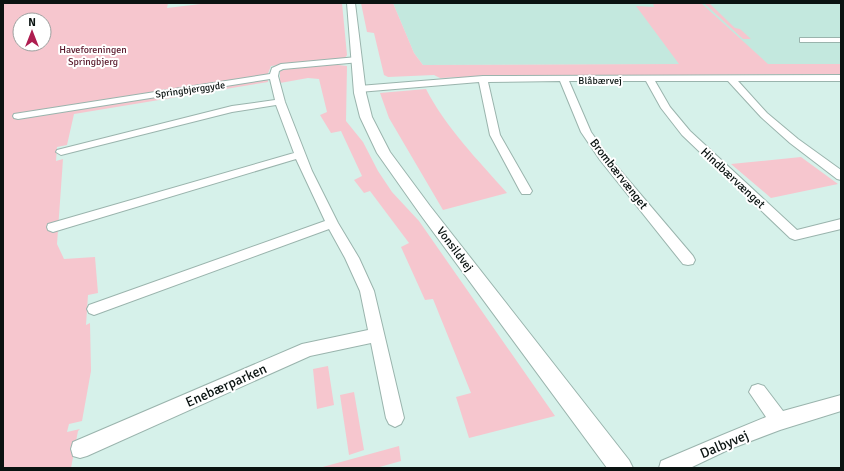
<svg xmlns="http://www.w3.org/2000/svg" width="844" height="471" viewBox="0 0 844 471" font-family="Signika,sans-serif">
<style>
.built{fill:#c3e8de}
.green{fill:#f6c6ce;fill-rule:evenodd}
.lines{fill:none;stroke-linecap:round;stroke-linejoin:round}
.minor-casing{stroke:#9ab4ad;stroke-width:2}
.major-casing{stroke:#9ab4ad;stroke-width:2}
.minor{fill:#fff;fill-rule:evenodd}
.major{fill:#fff;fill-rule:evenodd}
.labels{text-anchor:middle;stroke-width:4;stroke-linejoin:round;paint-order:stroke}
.far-park-label{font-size:10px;fill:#59182b;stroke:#fff}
.far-street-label{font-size:10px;fill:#0a1311;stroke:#fff}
.street-label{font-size:12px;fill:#0a1311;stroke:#fff}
.near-street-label{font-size:14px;fill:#0a1311;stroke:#fff}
</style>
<rect width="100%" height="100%" fill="#d6f1ea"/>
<!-- built -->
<path class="built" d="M393,3H841V64L423,65L414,53Z"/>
<!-- green -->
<path class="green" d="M3,3H168L167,8L209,3H342L347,55L345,58L271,66L267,76L268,82L74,114L67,145L57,147L56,161L63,159L57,244L64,259L95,257L98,293L88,295L86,325L90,323L91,371L82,421L69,424L67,432L80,429L78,431L71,468H3ZM20,20H44V44H20Z
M361,3H393L414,53L423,65L679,64L636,6L654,7L653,3H701L768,64H841V74L492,76L440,78L434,75L388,77L384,75L374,33L367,32Z
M704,3H734L733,4H710L735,28L740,29L751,39H743Z
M330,64L347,66L346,121L363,142L378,171L392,192L419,221L555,416L469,438L456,397L471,393L433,299L425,300L401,247L409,243L370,191L364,193L354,180L362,176L341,131L331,133L320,115L327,112L319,79L308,78L280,83V71L291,68Z
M426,89C446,128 478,160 507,193L443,210L389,118L380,93Z
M801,157L838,184L771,198L731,164Z
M328,366L334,405L317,409L313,369Z
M354,392L364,450L349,455L340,395Z
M399,446L401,461L376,468H319Z"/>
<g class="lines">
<!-- minor casing -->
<g class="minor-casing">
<path id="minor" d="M800,38H841V42H800Z
M357,57L360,58L361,60L360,62L283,69L279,71L278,76L285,102L312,171L338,223L359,258L374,291L404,418L401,424L395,427L389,424L386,418L371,343L310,356L87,456L80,458L73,456L71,449L73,442L302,344L368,330L360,291L345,258L329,229L94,315L89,313L87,309L89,305L325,221L296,159L53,232L48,230L47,227L48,224L294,153L276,105L232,112L61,155L56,152L57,150L232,106L275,100L270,79L18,119L14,118L13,116L14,114L270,74L272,68L281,64Z
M841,75V81H738L767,113L798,139L841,170V180L837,179L790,143L761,117L728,81H655L670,107L690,131L797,230L841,219V229L795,240L790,238L682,135L661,108L646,81H569L591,132L608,156L693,256L695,260L693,264L688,265L683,264L600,160L581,132L560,81L488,82L500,135L532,191L530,194H522L520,191L490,135L479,82L359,92L354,89L359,86L483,76Z
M758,384L764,386L783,411L841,395V411L780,430L730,449L690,468H659L661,461L720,436L766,417L749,392L752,386Z"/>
</g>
<!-- major casing -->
<g class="major-casing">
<path id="major" d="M347,3H355L366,93L372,117L390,152L430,206L629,460L633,468H607L420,214L377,153L360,117L354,93Z"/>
</g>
<!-- minor -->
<use href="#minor" class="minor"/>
<!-- major -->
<use href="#major" class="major"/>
</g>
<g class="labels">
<!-- far-park labels -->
<g class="far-park-label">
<text x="93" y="53">Haveforeningen<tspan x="93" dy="12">Springbjerg</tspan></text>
</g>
<!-- far-street labels -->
<g class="far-street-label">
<text x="600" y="84">Blåbærvej</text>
<text transform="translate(190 89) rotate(-8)" y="4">Springbjerggyde</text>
</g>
<!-- street labels -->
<g class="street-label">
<text transform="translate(619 174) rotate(52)" y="4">Brombærvænget</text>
<text transform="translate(733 178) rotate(43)" y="4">Hindbærvænget</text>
<text transform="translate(455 249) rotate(53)" y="4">Vonsildvej</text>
</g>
<!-- near-street labels -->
<g class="near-street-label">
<text transform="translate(226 385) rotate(-24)" y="5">Enebærparken</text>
<text transform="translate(724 444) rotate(-23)" y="5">Dalbyvej</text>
</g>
</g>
<!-- border -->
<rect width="844" height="471" fill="none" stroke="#0a1311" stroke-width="8"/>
<!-- north arrow -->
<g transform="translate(32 32)"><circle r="19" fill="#ffffff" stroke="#9da1a0"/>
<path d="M0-3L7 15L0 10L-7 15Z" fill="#ae1d50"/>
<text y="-6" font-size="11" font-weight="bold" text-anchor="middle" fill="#0a1311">N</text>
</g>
</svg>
